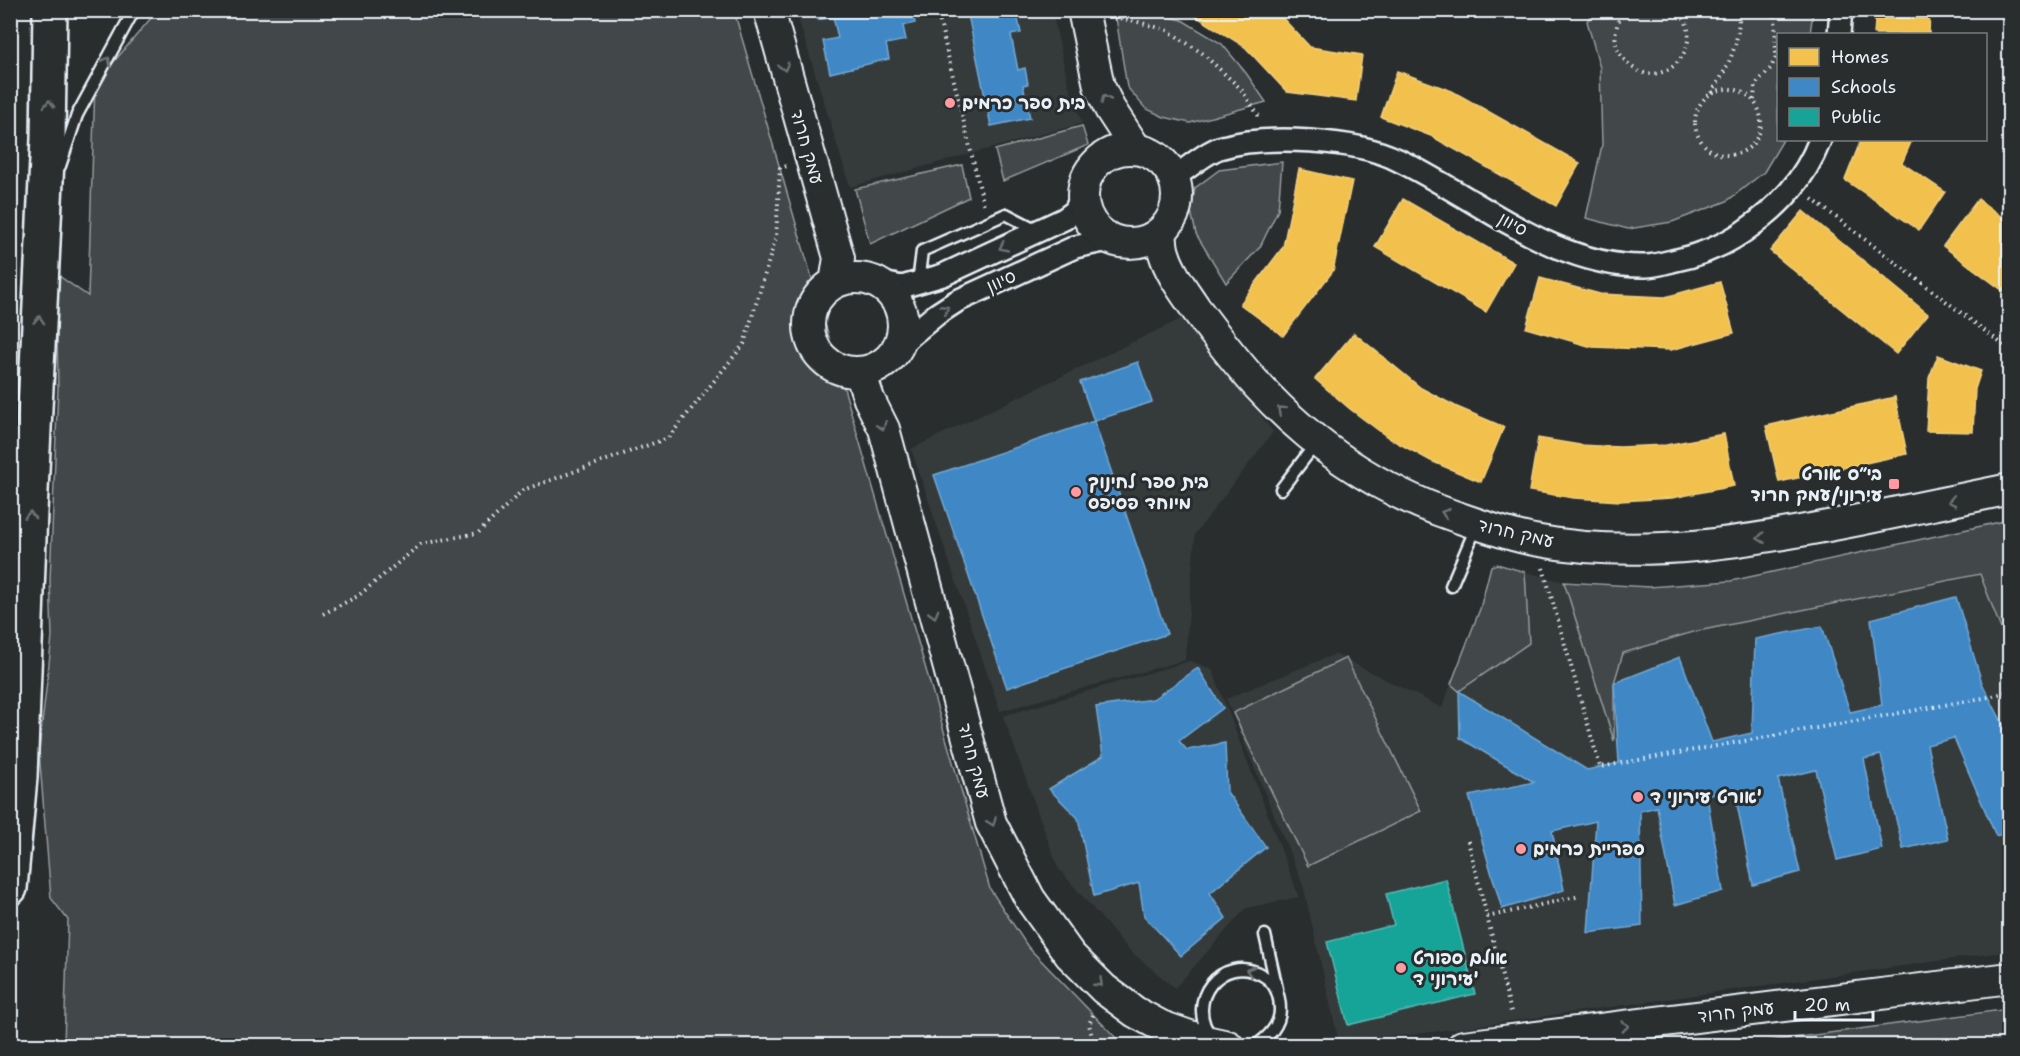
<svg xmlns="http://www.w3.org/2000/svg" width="2020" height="1056" viewBox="0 0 2020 1056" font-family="'Shantell Sans','Playpen Sans Hebrew',sans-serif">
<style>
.built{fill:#363a3b}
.green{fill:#424648;stroke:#959ca0;stroke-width:1.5}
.homes{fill:#f2c14e;stroke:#efcf81;stroke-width:1.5}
.schools{fill:#3f88c5;stroke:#72a8d4;stroke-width:1.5}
.public{fill:#17a398;stroke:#56bab5;stroke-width:1.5}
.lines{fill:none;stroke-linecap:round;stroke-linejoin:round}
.lane-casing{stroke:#e8f1f8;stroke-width:15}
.street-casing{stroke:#e8f1f8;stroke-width:26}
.secondary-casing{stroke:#e8f1f8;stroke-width:34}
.highway-casing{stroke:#e8f1f8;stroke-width:38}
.path{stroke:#e8f1f8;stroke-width:4;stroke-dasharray:1.5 4.5;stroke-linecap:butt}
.lane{stroke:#2a2d2e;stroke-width:10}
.street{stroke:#2a2d2e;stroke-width:21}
.secondary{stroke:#2a2d2e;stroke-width:30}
.highway{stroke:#2a2d2e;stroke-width:33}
.oneway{stroke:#6c7275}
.poi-dot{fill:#ff9aa2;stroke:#2a2d2e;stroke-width:2}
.labels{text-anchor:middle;stroke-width:6;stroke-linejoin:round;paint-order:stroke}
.poi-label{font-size:18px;font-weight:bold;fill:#e8f1f8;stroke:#2a2d2e;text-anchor:start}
.street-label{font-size:18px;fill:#e8f1f8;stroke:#2a2d2e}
</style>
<rect width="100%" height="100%" fill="#2a2d2e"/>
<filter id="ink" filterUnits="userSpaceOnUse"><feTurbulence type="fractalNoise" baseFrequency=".0167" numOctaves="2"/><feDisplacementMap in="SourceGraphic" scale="12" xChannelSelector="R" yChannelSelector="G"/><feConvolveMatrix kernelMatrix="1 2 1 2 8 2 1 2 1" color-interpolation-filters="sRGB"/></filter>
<g filter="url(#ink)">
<!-- built -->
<path class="built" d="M796,11H1052L1068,83L1082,123L850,187Z
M1187,316L1273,432L1195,534L1185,660L1000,711L911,449Z
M2009,520V951L1410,1035L1338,1038L1303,885L1226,699L1335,654L1442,708L1497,564L1575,585L1649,587L1731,581Z
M1190,661L1212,669L1299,897L1246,908L1175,988L1130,951L1058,868L1003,716Z"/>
<!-- green -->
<path class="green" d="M1597,10L1813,11L1810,34H1778V140H1783L1764,172L1727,201L1672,222L1628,229L1586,218L1602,145L1600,68L1587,21Z
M157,11H734L990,889L1028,947L1116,1038L1128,1045H64L68,920L51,898L39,751L52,637L50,579L58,388L56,274L88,296L95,84Z
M1115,11L1148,12L1182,20L1222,44L1246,73L1266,102L1190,123L1164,117L1145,108L1127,87Z
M1082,126L1088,145L1003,181L995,150Z
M1282,162L1278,210L1260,247L1226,283L1196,234L1191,211L1195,188L1219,170Z
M962,165L969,197L870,244L855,189Z
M2009,520V650L1980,574L1693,632L1623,653L1614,683V741L1564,582L1649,587L1731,581Z
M1497,564L1525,572L1529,643L1459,691L1451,684L1480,609L1491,566Z
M1346,658L1421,811L1308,866L1233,713Z
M2009,1009V1045H1740Z"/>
<!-- homes -->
<path class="homes" d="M1186,10H1275L1310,47L1362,55L1356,101L1287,92L1245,47Z
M1876,10H1930L1929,34H1874Z
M1932,10H1988V14Z
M1397,71L1452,91L1580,163L1556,206L1431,136L1381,117Z
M1861,140H1912L1902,163L1945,192L1919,230L1845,180Z
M1299,169L1352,181L1333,271L1283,336L1240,304L1283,247Z
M1403,199L1514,263L1486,312L1375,247Z
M1978,199L2010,223V296L1943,246Z
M1803,211L1928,314L1896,354L1770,251Z
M1540,278L1600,294L1665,297L1720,282L1734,333L1671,350L1592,347L1526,328Z
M1354,333L1421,388L1457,407L1504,427L1481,482L1431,461L1389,438L1350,409L1315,379Z
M1938,355L1981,371L1975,389L1973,432L1926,431L1929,378Z
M1895,397L1907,454L1779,482L1766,426Z
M1724,434L1734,486L1672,498L1620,501L1574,498L1529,491L1538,438L1580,445L1620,447L1666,445Z"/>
<!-- schools -->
<path class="schools" d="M815,10H912L915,23L903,26L906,40L886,44L889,59L830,73L823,41L838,38L833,17L818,20Z
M967,10H1016L1021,33L1011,35L1018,70L1025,68L1028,84L1023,85L1030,118L991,126Z
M1138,362L1152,402L1094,421L1080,382Z
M1094,421L1167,634L1007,688L934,475Z
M1956,597L1982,683L2010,738V831L1996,836L1954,738L1927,745L1948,839L1903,849L1881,755L1864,759L1882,849L1837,860L1816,770L1778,779L1800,872L1753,885L1734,789L1707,796L1723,891L1675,905L1657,807L1640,811L1642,926L1588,933L1596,821L1552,831L1564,890L1502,909L1469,796L1534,782L1460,738L1459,691L1587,770L1619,763L1614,683L1680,657L1712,742L1752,733L1755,639L1822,626L1850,712L1882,705L1871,619Z
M1198,668L1223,708L1179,741L1187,750L1225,743L1227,792L1266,847L1210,893L1226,918L1181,956L1144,916L1139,883L1094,896L1078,818L1049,789L1103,756L1096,707L1153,699Z"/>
<!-- public -->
<path class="public" d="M1446,879L1475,994L1348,1025L1327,942L1394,925L1386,894Z"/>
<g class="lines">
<!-- lane casing -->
<g class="lane-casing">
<path id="lane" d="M60,166L77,115L134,10
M918,283L922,251L1006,214L1039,231
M1281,489L1317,442
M1451,586L1477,525
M1265,935L1277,989
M1212,1037C1183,1002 1222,952 1262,975C1275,982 1280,995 1280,1010C1280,1025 1268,1038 1255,1046"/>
</g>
<!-- street casing -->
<g class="street-casing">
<path id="street" d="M1839,34L1841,10
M1174,178C1186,169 1205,153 1219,148C1265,134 1356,139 1398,160C1476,197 1555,268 1646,266C1654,266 1664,263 1672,261C1698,256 1721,247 1743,232C1779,207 1804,181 1820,140
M872,281L902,287L943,275L1064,219L1075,211L1083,193
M899,345L937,314L957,301L1075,247L1113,239"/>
</g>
<!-- secondary casing -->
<g class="secondary-casing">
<path id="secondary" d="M769,10L839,258L835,283
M1083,10L1099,86L1110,109L1136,149
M1083 196a47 47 0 1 1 94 0a47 47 0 1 1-94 0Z
M1170,221L1161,233C1162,240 1162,247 1164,253C1170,273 1184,291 1196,309C1216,336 1235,361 1258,386C1312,445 1378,490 1454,516C1480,525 1507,535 1534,540C1642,561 1753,541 1859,520C1909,510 1959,499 2010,489
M809 325a47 47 0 1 1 94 0a47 47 0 1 1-94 0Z
M860,372L869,399L884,429L991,823L1030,899L1070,955L1104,989L1135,1012L1161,1026L1201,1040L1228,1046
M1463,1046L2010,978"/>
</g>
<!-- highway casing -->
<g class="highway-casing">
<path id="highway" d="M10,888L20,777L30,512L48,139L50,10"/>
</g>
<!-- path -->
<path class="path" d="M937,10L984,206
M1626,10C1617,20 1614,32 1616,45C1618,54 1625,61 1632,67C1667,92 1708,42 1678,10
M1114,19L1131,20L1167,30L1202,53L1241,89L1260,118
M1695 122a33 33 0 1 1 66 0a33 33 0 1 1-66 0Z
M1711,93C1729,67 1740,42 1739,10
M1754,100L1755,85L1771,68L1776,56L1775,10
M1812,199L2010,350
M1543,568L1600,767L1989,697L2010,691
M323,614L358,596L421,544L478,533L523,490L668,438L744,344L776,237L780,168L787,166
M1468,841L1511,1012
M1487,917L1580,896
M1093,1015L1089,1024L1094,1046
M175,1046V1043"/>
<!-- lane -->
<use href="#lane" class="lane"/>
<!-- street -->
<use href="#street" class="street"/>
<!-- secondary -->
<use href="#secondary" class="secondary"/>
<!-- highway -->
<use href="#highway" class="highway"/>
</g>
<!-- one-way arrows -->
<defs><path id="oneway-chevron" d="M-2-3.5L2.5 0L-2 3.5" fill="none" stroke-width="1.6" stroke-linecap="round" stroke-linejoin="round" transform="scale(1.5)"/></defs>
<g class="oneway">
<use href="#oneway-chevron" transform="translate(107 61) rotate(-61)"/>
<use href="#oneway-chevron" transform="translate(784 67) rotate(74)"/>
<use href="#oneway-chevron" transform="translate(1105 99) rotate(-114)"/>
<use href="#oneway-chevron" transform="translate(49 104) rotate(-89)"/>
<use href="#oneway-chevron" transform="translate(1003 247) rotate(155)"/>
<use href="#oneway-chevron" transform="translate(945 309) rotate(-32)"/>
<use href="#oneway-chevron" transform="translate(39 320) rotate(-87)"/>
<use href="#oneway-chevron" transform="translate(1281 410) rotate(-138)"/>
<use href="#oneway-chevron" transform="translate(882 426) rotate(68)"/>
<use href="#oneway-chevron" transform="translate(1952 501) rotate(169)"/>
<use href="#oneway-chevron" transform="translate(1445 513) rotate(-161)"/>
<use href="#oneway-chevron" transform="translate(30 515) rotate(-88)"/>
<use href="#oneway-chevron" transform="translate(1761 538) rotate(173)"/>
<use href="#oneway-chevron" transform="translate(934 614) rotate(75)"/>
<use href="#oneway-chevron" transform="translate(992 822) rotate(69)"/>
<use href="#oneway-chevron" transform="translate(1250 971) rotate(-164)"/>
<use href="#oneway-chevron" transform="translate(1099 983) rotate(44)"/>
<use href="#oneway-chevron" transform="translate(1625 1026) rotate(-7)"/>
</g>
</g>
<!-- markers -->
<g class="poi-dot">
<circle cx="950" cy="103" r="6"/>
<rect x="1888" y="478" width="12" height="12" rx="3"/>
<circle cx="1076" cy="492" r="6"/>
<circle cx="1638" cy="797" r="6"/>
<circle cx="1521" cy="849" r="6"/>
<circle cx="1401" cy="968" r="6"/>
</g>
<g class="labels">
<!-- poi labels -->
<g class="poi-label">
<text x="962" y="109">בית ספר כרמים</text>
<text x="1882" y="480" text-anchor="end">בי״ס אורט<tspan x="1882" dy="21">עירוני/עמק חרוד</tspan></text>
<text x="1088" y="488">בית ספר לחינוך<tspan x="1088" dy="21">מיוחד פסיפס</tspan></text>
<text x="1650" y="803">אורט עירוני ד'</text>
<text x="1533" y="855">ספריית כרמים</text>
<text x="1413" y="964">אולם ספורט<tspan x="1413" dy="21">עירוני ד'</tspan></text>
</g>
<!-- street labels -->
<g class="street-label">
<text transform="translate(807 147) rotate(74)" y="6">עמק חרוד</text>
<text transform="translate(1513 224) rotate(29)" y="6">סיוון</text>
<text transform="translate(1001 281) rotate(-25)" y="6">סיוון</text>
<text transform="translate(1516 533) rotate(13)" y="6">עמק חרוד</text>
<text transform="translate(974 761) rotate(75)" y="6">עמק חרוד</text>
<text transform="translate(1736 1012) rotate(-7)" y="6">עמק חרוד</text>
</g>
</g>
<!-- margin -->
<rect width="2020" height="1056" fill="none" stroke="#2a2d2e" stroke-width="36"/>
<rect x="18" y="18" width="1984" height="1020" fill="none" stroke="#e8f1f8" stroke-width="2" filter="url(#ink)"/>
<!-- legend -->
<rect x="1777" y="33" width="210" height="108" fill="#2a2d2e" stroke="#767b7f" stroke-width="1.5"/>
<rect x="1789" y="48" width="30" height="18" fill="#f2c14e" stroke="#767b7f" stroke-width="1.5"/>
<text x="1831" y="63" font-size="18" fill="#e8f1f8">Homes</text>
<rect x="1789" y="78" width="30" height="18" fill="#3f88c5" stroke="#767b7f" stroke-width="1.5"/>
<text x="1831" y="93" font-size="18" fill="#e8f1f8">Schools</text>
<rect x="1789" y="108" width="30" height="18" fill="#17a398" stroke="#767b7f" stroke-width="1.5"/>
<text x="1831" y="123" font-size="18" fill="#e8f1f8">Public</text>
<!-- scale -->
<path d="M1795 1011v9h78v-9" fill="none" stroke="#e8f1f8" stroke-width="3"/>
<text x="1804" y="1011" font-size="18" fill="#e8f1f8" stroke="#2a2d2e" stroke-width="4.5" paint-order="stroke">20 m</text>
</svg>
